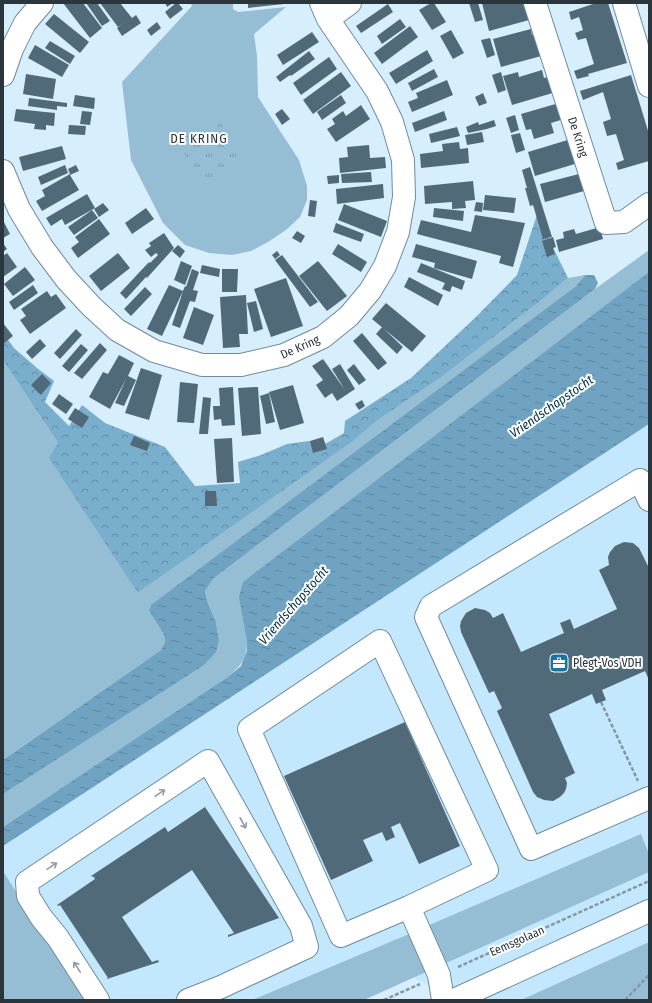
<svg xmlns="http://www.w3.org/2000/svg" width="652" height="1003" viewBox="0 0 652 1003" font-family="'Fira Sans Condensed',sans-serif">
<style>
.built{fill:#c3e8fe}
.green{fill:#95bed5}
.forest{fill:url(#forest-crowns)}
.park{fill:url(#park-tufts)}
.water{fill:url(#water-ripples)}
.building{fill:#506a79}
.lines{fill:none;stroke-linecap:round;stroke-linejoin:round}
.minor-casing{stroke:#708b9b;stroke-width:24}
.path{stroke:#8697a2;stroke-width:2.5;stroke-dasharray:4 2;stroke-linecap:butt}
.minor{stroke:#fff;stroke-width:22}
.oneway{stroke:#949a9e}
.labels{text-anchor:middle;stroke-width:4;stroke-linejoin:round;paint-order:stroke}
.street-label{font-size:12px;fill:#2a353c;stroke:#fff}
.poi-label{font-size:12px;fill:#2a353c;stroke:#fff;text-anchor:start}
.neighbourhood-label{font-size:13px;letter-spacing:1px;fill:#2a353c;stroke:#fff}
.water-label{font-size:13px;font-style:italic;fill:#013045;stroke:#fff}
</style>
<defs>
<pattern id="forest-crowns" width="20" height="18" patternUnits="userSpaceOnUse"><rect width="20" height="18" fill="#79aecc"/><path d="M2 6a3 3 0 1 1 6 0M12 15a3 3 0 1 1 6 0" fill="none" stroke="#638ea7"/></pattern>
<pattern id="park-tufts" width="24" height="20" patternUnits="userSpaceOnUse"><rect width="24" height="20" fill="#95bed5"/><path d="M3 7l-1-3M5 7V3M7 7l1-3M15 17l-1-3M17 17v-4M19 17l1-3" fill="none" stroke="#7a9bae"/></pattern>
<pattern id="water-ripples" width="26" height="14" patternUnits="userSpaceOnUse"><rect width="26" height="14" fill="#6fa3c1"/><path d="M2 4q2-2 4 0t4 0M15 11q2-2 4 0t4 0" fill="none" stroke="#5b869e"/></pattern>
</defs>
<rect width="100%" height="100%" fill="#d7eefc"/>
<!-- built -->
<path class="built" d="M649,424V1000H456L397,969L328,1000H3V846Z"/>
<!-- green -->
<path class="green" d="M191,3H233V9L238,12L286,7L254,34L257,56L258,97L299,160L307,186V200L300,217L286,230L268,242L251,251L232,255L209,253L185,245L163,223L131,160L122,82L192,6Z
M649,250V272L247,641C247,659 242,664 229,676L3,827V794L203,666L219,640L216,622L208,603L205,590L213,579L595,289Z
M585,275L576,286L149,611L164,635L165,642L161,650L3,760V360L58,443L138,593L352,442L378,420L439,379L538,303L568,278Z
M641,834L649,854V872L444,964L427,926Z
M3,871L84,1000H4L3,999Z
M409,934L426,972L364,1000H252Z
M649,942V1000H521Z"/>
<!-- forest -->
<path class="forest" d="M537,215L568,278L538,303L439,379L378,420L352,442L138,593L49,458L58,443L3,360V333L14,348L37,368L54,381L45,402L69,426L82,405L105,423L165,447L195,486L240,483L238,462L261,455L287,444L309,441L325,444L344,433L345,421L411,378L477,316L517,275Z"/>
<!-- park -->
<path class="park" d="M219,119L242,161L200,183L177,141Z"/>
<!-- water -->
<path class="water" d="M649,272V424L3,846V827L229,676L241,666L247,651V641L239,597L243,582Z
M585,275H594L598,283L595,289L213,579L205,591L208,603L216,622L219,640L216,652L203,666L3,794V760L161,650L165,642L164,635L149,611L151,605L576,286Z"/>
<!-- building -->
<path class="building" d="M63,3H83L102,28L90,38Z
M86,3H97L110,21L102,26Z
M100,3H120L132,18L136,15L141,23L122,36L117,28L127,21L118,27Z
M165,3H173L167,7Z
M176,3H178L183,9L170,19L165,12Z
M248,3H284V4L248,8Z
M431,3H434L446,22L432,30L419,10Z
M469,3H478L483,20L475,22Z
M482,3H529L533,19L489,31Z
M596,3H608L627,63L588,74L589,76L577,79L574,71L594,64L586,38L578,40L575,33L583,30L579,17L571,20L569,12Z
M388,4L393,12L361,33L356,26Z
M54,14L89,42L80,53L45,24Z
M400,19L406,27L382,44L377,36Z
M157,22L161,28L151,36L147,30Z
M410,26L418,37L382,64L374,53Z
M531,29L532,35L539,33L545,55L501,67L493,39Z
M451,30L464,53L453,59L440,36Z
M312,32L319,42L283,65L277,55Z
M490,38L495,55L487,58L481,40Z
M50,41L75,56L70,64L45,48Z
M35,45L69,65L62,77L28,58Z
M427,50L433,61L396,84L389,73Z
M309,51L315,59L291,76L290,75L280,82L276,77Z
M329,57L337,69L301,95L293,83Z
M434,69L438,77L412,91L408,83Z
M542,70L544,78L551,76L556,92L512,105L503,76L518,72L519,77Z
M341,72L351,86L313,114L303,100Z
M501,72L506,90L498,93L492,75Z
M26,74L56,79L53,99L23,94Z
M631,75L649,134V161L618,170L616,163L624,160L616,134L607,136L603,122L611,119L603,92L583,100L580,91Z
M447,80L453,95L412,112L408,102L418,98L416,93Z
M483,93L487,103L479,106L475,97Z
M75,95L95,98L94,109L73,106Z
M341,95L346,103L322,120L317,112Z
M29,98L67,103V107L57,106V110L28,106Z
M559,103L564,119L551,123L554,133L534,139L531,129L526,130L521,114Z
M361,105L370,119L336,142L327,129L335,124L332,119L343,111L346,116Z
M16,109L55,113L54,126L46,125V130L34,129L35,124L14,121Z
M282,109L290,119L282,125L275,114Z
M82,111L92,112L90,125L80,124Z
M444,111L447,120L415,132L412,123Z
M515,115L519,130L511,133L506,118Z
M494,120L496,126L487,129L468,133L466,127L478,122L479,125Z
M69,125L86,126L85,135L68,134Z
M457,127L460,136L431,143L429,134Z
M482,132L484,142L467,145L465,135Z
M520,133L525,150L516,153L511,135Z
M571,139L578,163L535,176L528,152Z
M459,142L460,149L468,148L469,163L421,168L420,154L443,151L442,144Z
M369,145L370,158L385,157L386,168L340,173L339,158L348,157L347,147Z
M62,146L66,159L23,171L19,157Z
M65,165L68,173L41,185L38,177Z
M76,165L79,171L70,175L79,190L42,211L36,201L45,196L42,190L70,174L68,169Z
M530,167L552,237L543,239L533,205L530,206L525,188H527L522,170Z
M371,172L372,182L342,183L341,174Z
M579,174L584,191L545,202L540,184Z
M339,175V183L328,184L327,176Z
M473,181L475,200L465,201L466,208L452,209V202L425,204L424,186Z
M383,184L384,198L337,204L336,189Z
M87,194L95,208L65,225L62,219L51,226L46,218Z
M485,195L516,198L514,213L483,210Z
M310,200L317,201L315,217L308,216Z
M476,202L483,203L482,212L474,211Z
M103,203L109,210L99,217L94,209Z
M344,204L387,221L381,237L338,220Z
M146,208L154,219L132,234L125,223Z
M434,208L464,211L463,221L433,217Z
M92,210L98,218L74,235L68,227Z
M475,215L525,223L513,267L499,263L501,256L417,234L421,220L471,232Z
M99,219L110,234L78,258L71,248L79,242L75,237Z
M3,220L10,234L3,238Z
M336,223L364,234L361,242L333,232Z
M600,227L603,239L559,252L556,240L564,238L563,232L574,229L576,234Z
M297,231L305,236L301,243L292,238Z
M164,233L174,248L147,278L146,277L126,299L120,293L149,262L150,263L158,255L156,253L151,257L145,250L151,246L149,243Z
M553,237L556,247L553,248L555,254L547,257L542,241Z
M3,243L7,249L3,252Z
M338,244L367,262L361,272L332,254Z
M416,244L477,261L472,279L434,268L435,263L412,257Z
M178,245L185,251L180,258L172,251Z
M277,251L280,255L275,259L272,255Z
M7,253L17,267L3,277V256Z
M118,253L130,268L101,291L89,276Z
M282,255L318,302L310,307L275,260Z
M181,261L192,266L185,285L174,280Z
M318,261L347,296L327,311L299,276Z
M421,263L465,281L462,290L452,286L450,292L442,289L445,283L417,272Z
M202,265L220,269L219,277L200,273Z
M25,267L35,280L13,296L4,284Z
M192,269L199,272L193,290L198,291L195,302L190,301L180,328L172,325L183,291L185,286L186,287Z
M222,269H238L237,292H222Z
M409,277L443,295L438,306L404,287Z
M286,278L303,326L271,337L254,289Z
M33,285L38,293L14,310L9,302Z
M169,285L183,291L162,336L147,329Z
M145,287L152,294L131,316L124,309Z
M47,291L51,297L56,294L66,308L30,334L20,320L26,316L21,309Z
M246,295L248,334H239L240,347L223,348L220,297Z
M256,301L263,329L254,332L247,303Z
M386,303L426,336L412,352L372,319Z
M194,307L214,315L203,345L183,338Z
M3,323L13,336L3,344Z
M382,327L403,347L397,354L376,334Z
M76,329L82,335L60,359L54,353Z
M362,333L387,363L378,370L353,341Z
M40,339L46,346L32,359L26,352Z
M100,343L107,350L82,379L74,373Z
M81,344L88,350L69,372L62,366Z
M119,355L134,363L128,376L136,380L124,406L115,403L126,379L110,409L89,397L103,372L108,374Z
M323,359L345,390L332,369L340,364L355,389L337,401L332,393L325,398L316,385L323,380L312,366Z
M354,364L366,380L359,385L347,370Z
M141,368L162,375L149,420L125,413Z
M42,374L51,383L41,395L31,385Z
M180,382L198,384L194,423L177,422Z
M293,385L304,423L280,430L269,392Z
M233,387L235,425L222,426L221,419L214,420L213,406H220L219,388Z
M258,387L261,434L242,436L238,388Z
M269,393L275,422L266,424L260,396Z
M59,394L73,404L66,414L52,404Z
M203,397L211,398L208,434H199Z
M362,400L365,406L359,410L355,404Z
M75,408L89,417L82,428L68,419Z
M134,436L150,443L147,451L130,445Z
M323,437L327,449L313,453L310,441Z
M232,438L234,482L217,483L214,439Z
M205,491H216L217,506H205Z
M624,542L633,543L639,548L649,568V680L645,671L602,690L606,700L596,704L592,694L549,714L575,773L565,778L567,783L566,789L564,793L560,797L553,801L544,800L537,797L533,792L497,711L502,708L494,691L489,693L461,632L460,626L461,621L466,613L475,608L485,610L490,613L493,618L503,613L521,652L564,633L560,623L570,619L574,629L617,609L599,570L609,565L608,557L610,552L615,546Z
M405,722L460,846L419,864L400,823L391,827L395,837L386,841L382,832L363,840L373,861L331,880L284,776Z
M205,807L279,918L228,937V935L234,933L192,870L122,917L152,962L158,960L159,962L107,979V978H108L60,905L58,906L57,905L95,879L93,876L92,877L91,876L165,827L168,832Z"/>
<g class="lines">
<!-- minor casing -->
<g class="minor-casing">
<path id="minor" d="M535,3L606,223L624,222L649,204
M624,3L649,86
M328,19L350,3
M3,75L12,49L25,23L42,3
M3,171L19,209L42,247L66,279L91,306L117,330L154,351L202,365H241L284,355L323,337L349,316L370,291L385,266L398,232L404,197L403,160L392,122L377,91L328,19L321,3
M649,500L640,480L431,606L426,617L531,849L649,798
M380,641L487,870L409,907L341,936L249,729Z
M409,907L439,975L443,1000
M98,1000L58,938L41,917L28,896L27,882L208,761L301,926L307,947L221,987L188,1000
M454,1000L649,911"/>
</g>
<!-- path -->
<path class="path" d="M601,702L638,781
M458,967L649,881
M384,1000L420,984
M625,1000L649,975"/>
<!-- minor -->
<use href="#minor" class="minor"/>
</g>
<!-- one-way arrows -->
<defs><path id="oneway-shaft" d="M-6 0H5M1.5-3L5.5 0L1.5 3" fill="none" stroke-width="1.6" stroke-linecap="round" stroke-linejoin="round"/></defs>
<g class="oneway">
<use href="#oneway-shaft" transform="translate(160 793) rotate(-34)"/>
<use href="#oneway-shaft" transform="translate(243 823) rotate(61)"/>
<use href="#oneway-shaft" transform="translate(52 866) rotate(-34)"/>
<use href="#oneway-shaft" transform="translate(77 967) rotate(-123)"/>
</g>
<!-- icons -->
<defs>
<g id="office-square" transform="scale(1)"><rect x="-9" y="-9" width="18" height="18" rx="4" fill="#1278a3" stroke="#fff"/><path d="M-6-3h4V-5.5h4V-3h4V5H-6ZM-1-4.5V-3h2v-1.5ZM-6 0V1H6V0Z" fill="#fff"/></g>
</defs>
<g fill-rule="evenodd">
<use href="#office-square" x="559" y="663"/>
</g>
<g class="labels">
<!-- street labels -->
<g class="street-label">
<text transform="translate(578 137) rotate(72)" y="4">De Kring</text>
<text transform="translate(300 347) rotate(-24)" y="4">De Kring</text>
<text transform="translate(517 941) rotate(-24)" y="4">Eemsgolaan</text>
</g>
<!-- poi labels -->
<g class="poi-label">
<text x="573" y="667">Plegt-Vos VDH</text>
</g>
<!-- neighbourhood labels -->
<g class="neighbourhood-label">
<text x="199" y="143">DE KRING</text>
</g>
<!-- water labels -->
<g class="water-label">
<text transform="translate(551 406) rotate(-35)" y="5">Vriendschapstocht</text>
<text transform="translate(293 605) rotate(-49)" y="5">Vriendschapstocht</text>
</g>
</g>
<!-- border -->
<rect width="652" height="1003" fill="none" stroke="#2a353c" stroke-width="8"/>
</svg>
